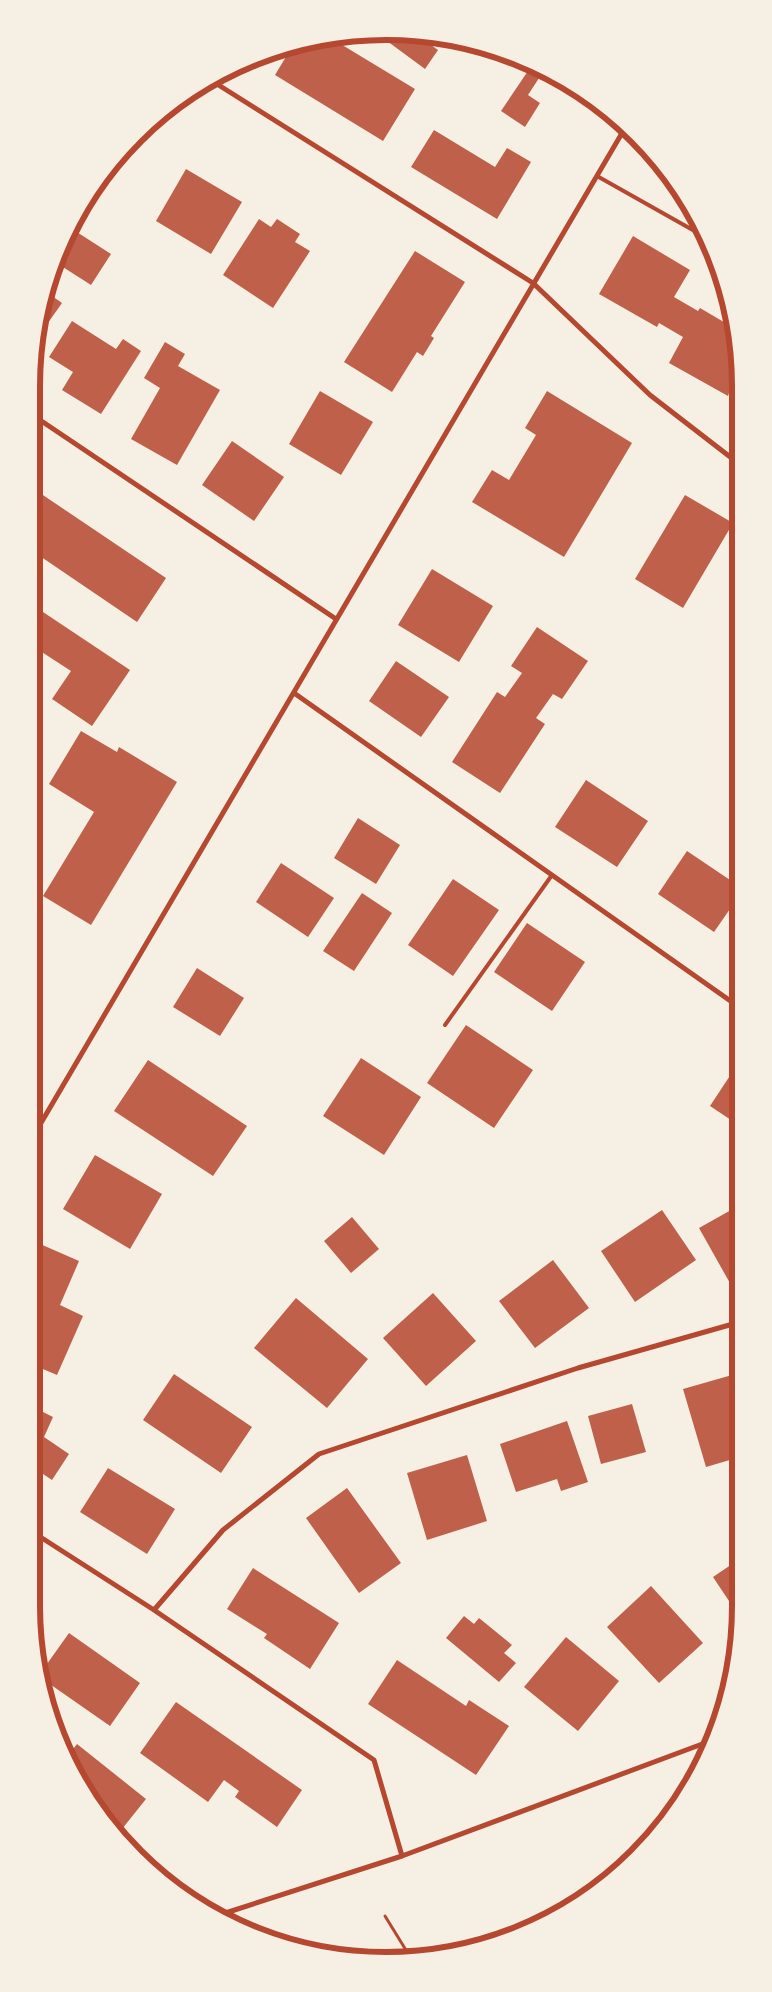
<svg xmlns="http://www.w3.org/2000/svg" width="772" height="1992" viewBox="0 0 772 1992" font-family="'PT Serif',serif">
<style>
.building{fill:#bf614a}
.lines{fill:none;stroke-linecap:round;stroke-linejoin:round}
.path{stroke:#b5482f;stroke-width:3}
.service{stroke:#b5482f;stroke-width:4}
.minor{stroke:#b5482f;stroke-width:5}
.rim{fill:none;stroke:#b5482f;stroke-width:6}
</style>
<rect width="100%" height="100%" fill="#f6efe4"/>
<!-- building -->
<path class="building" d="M393,33H414L438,50L425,69L387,41Z
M329,37L415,89L383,141L275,75L293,45Z
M530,68L541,75L528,95L540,103L525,127L501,111Z
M434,130L495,167L507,148L531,162L497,219L411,167Z
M129,144L114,168L109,165Z
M186,169L242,202L211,254L156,221Z
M259,219L271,227L277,219L300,234L295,242L310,251L273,308L223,275Z
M69,227L111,254L91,285L55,262Z
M633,236L690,270L674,297L698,311L700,308L734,328L738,339V398L729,393L728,396L669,363L683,337L659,323L657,327L599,294Z
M415,251L465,282L431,336L434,338L423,356L417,352L392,392L344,362Z
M45,291L62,303L38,337L43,294Z
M72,321L116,349L123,339L141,351L101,414L62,390L73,372L49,357Z
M165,342L185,354L178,366L220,390L177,465L131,439L160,388L144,378Z
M320,391L373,422L341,475L289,444Z
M547,391L632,443L564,557L472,502L492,470L509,480L536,435L525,428Z
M232,441L284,477L254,521L202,485Z
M31,487L166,578L137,622L31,550Z
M685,495L733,523L683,608L635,579Z
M432,569L493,606L459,662L398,625Z
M31,604L130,670L92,726L52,699L71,671L31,645Z
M537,627L588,661L562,699L553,694L536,718L545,724L500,793L452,762L497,692L505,697L522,673L511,666Z
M396,661L449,697L421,737L369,701Z
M81,731L117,752L119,747L177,782L91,925L43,896L94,812L49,784Z
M586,780L648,821L617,867L555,827Z
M358,818L400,845L376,884L334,858Z
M687,851L739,886V896L714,932L658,894Z
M281,863L334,898L308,937L256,902Z
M453,879L499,910L453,976L408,945Z
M362,893L392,913L354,971L323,951Z
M527,923L585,962L552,1011L494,972Z
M197,968L244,998L220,1036L173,1007Z
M466,1025L533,1070L494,1128L427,1083Z
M361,1058L421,1097L384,1155L323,1116Z
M148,1060L247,1126L213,1176L114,1111Z
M739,1062L740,1126L710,1106Z
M95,1155L162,1194L130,1249L63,1209Z
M740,1205V1280L731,1285L699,1228Z
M662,1210L696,1260L635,1302L601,1251Z
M352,1217L379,1249L351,1273L324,1241Z
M31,1240L79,1261L60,1305L83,1316L57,1375L31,1364Z
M553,1260L589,1308L535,1348L499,1301Z
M433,1293L476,1341L426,1386L383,1338Z
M296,1298L368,1359L327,1408L254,1348Z
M739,1373L740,1457L706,1467L683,1389Z
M174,1374L252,1427L221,1473L143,1420Z
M632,1404L646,1452L601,1464L588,1416Z
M31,1406L53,1417L44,1437L69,1454L52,1480L31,1466Z
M567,1421L588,1482L561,1491L557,1479L516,1492L500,1444Z
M467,1455L487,1521L427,1540L407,1473Z
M108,1468L175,1509L147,1554L80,1512Z
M347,1488L401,1563L359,1593L306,1518Z
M741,1558V1606L739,1616L713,1577Z
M253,1568L339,1623L310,1669L264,1638L267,1634L227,1609Z
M651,1586L703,1643L659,1683L607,1627Z
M464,1616L474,1624L479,1618L512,1645L504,1653L516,1663L499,1682L446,1638Z
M69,1633L140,1683L110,1726L44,1680L42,1671Z
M566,1637L619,1681L578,1731L524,1687Z
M397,1660L466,1706L469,1700L509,1726L476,1775L368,1704Z
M176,1702L302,1790L277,1827L235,1797L239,1791L224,1780L208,1802L140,1753Z
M77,1744L146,1799L122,1829L111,1820L108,1824L79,1783L67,1757Z"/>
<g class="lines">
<!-- path -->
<path class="path" d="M385,1916L409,1955"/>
<!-- service -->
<path class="service" d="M597,176L707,238
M445,1025L552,875"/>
<!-- minor -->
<path class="minor" d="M209,79L533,283L650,395L738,463
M31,414L336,619
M294,693L739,1007
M31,1140L625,128
M31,1531L154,1610L374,1760L402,1856
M154,1610L223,1530L319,1454L578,1368L740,1322
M216,1916L402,1856L713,1740"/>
</g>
<!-- crop -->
<path d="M0 0H772V1992H0ZM386 40H386A346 346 0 0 1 732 386V1606A346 346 0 0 1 386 1952H386A346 346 0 0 1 40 1606V386A346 346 0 0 1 386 40Z" fill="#f6efe4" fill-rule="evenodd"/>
<path class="rim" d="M386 40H386A346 346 0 0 1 732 386V1606A346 346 0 0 1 386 1952H386A346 346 0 0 1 40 1606V386A346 346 0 0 1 386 40Z"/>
</svg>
